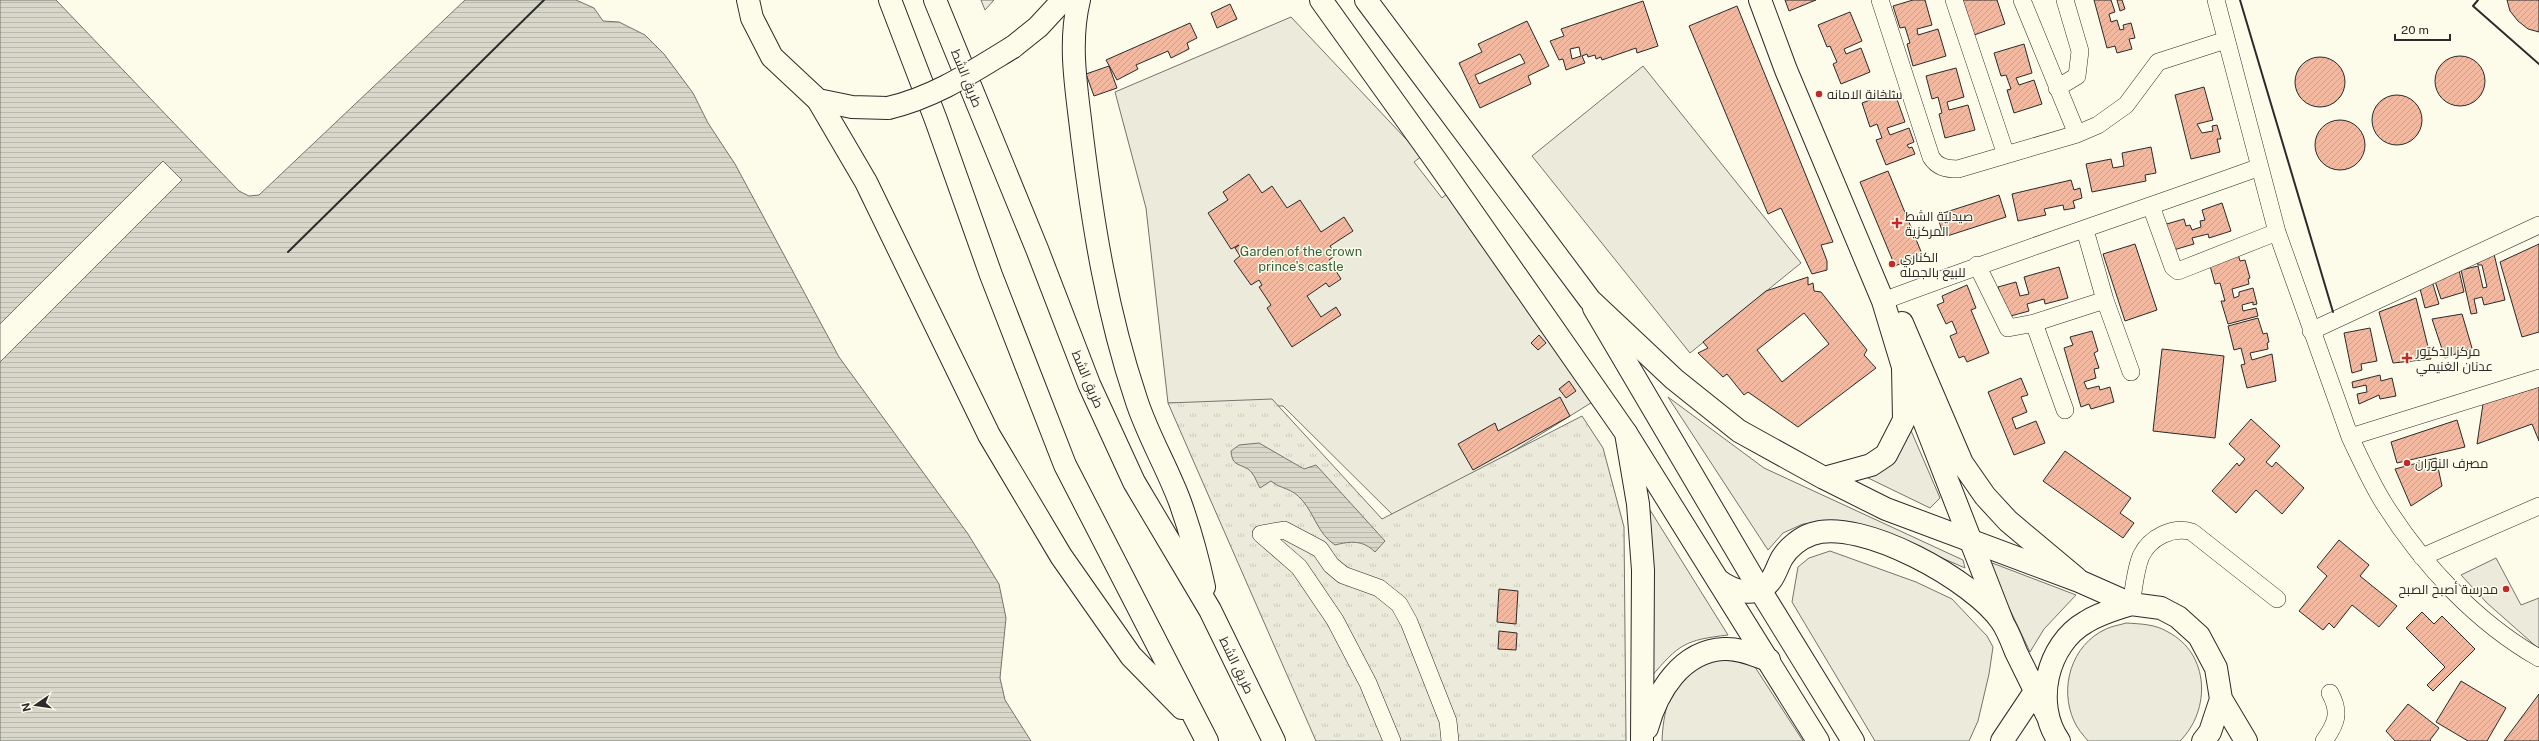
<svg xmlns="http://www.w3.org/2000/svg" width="2539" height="741" viewBox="0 0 2539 741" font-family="'Public Sans',Cairo,sans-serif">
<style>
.green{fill:#ecebdb;stroke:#74746e}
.park{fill:url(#park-tufts);stroke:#74746e}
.water{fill:url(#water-rules);stroke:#74746e}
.pier{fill:#fdfbea;stroke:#74746e}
.building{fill:url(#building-hatch);stroke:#2b2b2b;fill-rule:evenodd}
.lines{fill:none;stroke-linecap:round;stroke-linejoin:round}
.street-casing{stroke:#2b2b2b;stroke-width:18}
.secondary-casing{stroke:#2b2b2b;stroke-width:24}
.primary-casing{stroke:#2b2b2b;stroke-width:24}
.highway-casing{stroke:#2b2b2b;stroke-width:24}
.street{stroke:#fdfbea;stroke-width:17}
.secondary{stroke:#fdfbea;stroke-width:22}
.primary{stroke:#fdfbea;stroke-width:22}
.highway{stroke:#fdfbea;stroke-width:22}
.primary-bridge-casing{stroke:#2b2b2b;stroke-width:24;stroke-linecap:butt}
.primary-bridge{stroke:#fdfbea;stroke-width:22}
.wall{stroke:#2b2b2b;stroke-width:2}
.poi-dot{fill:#c62828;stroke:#fdfbea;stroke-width:1.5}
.labels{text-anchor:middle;stroke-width:3;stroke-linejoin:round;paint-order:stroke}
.street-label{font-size:13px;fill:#2b2b2b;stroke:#fdfbea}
.poi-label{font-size:13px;fill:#2b2b2b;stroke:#fdfbea;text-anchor:start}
.park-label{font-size:13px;fill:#34623c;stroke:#fdfbea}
</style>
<defs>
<pattern id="park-tufts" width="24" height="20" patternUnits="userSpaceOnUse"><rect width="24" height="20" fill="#ecebdb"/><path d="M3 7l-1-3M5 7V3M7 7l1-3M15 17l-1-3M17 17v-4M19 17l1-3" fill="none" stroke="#cbcabc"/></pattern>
<pattern id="water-rules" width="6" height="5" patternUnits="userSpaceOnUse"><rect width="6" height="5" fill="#d8d7c9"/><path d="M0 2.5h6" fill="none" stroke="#bab9ad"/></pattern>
<pattern id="building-hatch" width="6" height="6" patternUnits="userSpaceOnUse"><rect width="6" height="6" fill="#f2b8a0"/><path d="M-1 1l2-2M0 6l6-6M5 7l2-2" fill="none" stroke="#d09e8a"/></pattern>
</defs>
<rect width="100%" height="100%" fill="#fdfbea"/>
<!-- green -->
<path class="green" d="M981,0H994L985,10Z
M1291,17L1422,156L1414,162L1442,198L1451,190L1594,401L1400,522L1283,406L1168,403L1146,208L1115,92Z
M1643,66L1801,263L1690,353L1532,156Z
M1668,397L1764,468L1963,560L1965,568L1928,552L1829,522L1803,524L1783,533L1768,550Z
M1909,426L1940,498L1930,508L1864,476Z
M1650,510L1728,635C1685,640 1679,644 1651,677Z
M1830,551L1916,582L1952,599L1987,636L1993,647L1989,674L1978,721L1969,741H1875L1792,602L1798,567L1809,558Z
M2496,558L2521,605L2539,598V649L2487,603L2461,575Z
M1987,561L2076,595L2044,629L2030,652Z
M2126,623C2141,624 2155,624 2168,632C2210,654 2211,710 2180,741H2088C2083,735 2077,728 2074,721C2059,688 2071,645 2106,629C2112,626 2120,625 2126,623Z
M1730,659L1753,664L1803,741H1662C1663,715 1669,682 1693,666C1703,659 1718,660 1730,659Z"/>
<!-- park -->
<path class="park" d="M1272,399L1382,519L1582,416L1603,448L1624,527L1626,741H1316L1168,403Z"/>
<!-- water -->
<path class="water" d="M0,0H56L239,191L249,196L259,195L465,0H576L594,8L603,21L619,22L645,35L664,54L693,93L708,123L735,164L839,357L968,534L999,584L1006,618L1000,678L1005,700L1031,741H0Z
M1259,443L1304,469L1316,465L1385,541L1375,552C1363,540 1351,541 1335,545C1318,534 1315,515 1302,500C1291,487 1282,490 1271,481L1260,488C1257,483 1254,473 1248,469C1237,463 1232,465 1231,451L1239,445Z"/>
<!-- pier -->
<path class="pier" d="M163,161L182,180L0,362V324Z"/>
<!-- building -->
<path class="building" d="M1785,0H1816L1789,11Z
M1913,0H1925L1932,25L1917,29L1918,35L1938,29L1946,56L1913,66L1907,44L1910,43L1905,27L1900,28L1893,6Z
M1961,0H1997L2005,24L1974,35Z
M2094,0H2111L2115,12L2109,14L2111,22L2117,20L2120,30L2124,29L2123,25L2131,23L2135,38L2129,39L2132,49L2117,53L2115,46L2107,48Z
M2117,0H2122L2125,9L2120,11Z
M2507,0H2539V32L2528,29L2518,21L2510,11Z
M1643,1L1658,46L1637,53L1636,48L1602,60L1601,57L1596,59L1595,55L1588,57L1587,54L1582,56L1585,63L1566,70L1563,59L1559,60L1550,41L1564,36L1561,29ZM1579,47L1581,56L1572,59L1570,49Z
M1230,4L1237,19L1217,28L1211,13Z
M1737,6L1833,242L1821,245L1827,261V270L1812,274L1781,208L1768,214L1689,26Z
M1850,12L1862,41L1844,49L1846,54L1861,48L1870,72L1841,84L1833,64L1837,62L1830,46L1827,47L1818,25Z
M1527,21L1549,66L1528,76L1531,84L1480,108L1459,63L1482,52L1478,44ZM1520,54L1525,63L1479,84L1475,75Z
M1190,23L1197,38L1187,43L1189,49L1171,58L1168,51L1136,65L1138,69L1117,80L1106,60Z
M2024,44L2032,73L2016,78L2019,85L2034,80L2042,104L2014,113L2007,90L2011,89L2006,75L2001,76L1994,53Z
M2435 81a25 25 0 1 1 50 0a25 25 0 1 1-50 0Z
M2295 82a25 25 0 1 1 50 0a25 25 0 1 1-50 0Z
M1109,66L1117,88L1094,96L1086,74Z
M1956,68L1964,97L1947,102L1949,110L1968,105L1975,130L1945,138L1939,114L1942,113L1938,97L1932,99L1926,76Z
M2204,87L2213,120L2197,124L2202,133L2213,131L2212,126L2217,125L2221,139H2217L2220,152L2191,159L2175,95Z
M1894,91L1905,122L1887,128L1890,135L1909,128L1914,142L1907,145L1909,148L1912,147L1915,154L1886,165L1876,140L1882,138L1877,124L1870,127L1862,103Z
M2372 120a25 25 0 1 1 50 0a25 25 0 1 1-50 0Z
M2315 145a25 25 0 1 1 50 0a25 25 0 1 1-50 0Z
M2151,147L2156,173L2145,175L2146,181L2092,192L2086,164L2111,159L2113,168L2124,166L2122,153Z
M1888,171L1922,254L1895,266L1860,182Z
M1249,174L1262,193L1272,186L1287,208L1300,200L1321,232L1344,217L1353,231L1330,246L1336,255L1329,260L1341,279L1329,287L1326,283L1307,296L1321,317L1336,307L1341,315L1292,347L1267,308L1271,305L1259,287L1262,285L1259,280L1251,285L1234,261L1240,256L1235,248L1239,245L1231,249L1208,213L1228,200L1223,192Z
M2071,180L2074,190L2080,188L2082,198L2073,201L2075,208L2064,210L2063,205L2044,209L2046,215L2018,221L2012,194Z
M1999,195L2006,217L1944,237L1937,215Z
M2222,203L2231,231L2209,238L2208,234L2192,238L2194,244L2170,251L2163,225L2184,219L2186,226L2190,225L2192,230L2201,227L2200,221L2205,220L2202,210Z
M2135,244L2157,310L2125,321L2103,254Z
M2539,244V332L2522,337L2500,262Z
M2238,254L2240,261L2245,260L2250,278L2248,279L2249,284L2232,289L2234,298L2239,296V292L2253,288L2257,304L2253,305V302L2242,305L2243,311L2256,308L2258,316L2228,324L2221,301H2225L2220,283L2215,284L2209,262Z
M2494,254L2505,300L2484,305L2482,297L2474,299L2477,313L2471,314L2461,270L2478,266L2483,288L2487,287L2482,265H2478L2476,258Z
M2458,266L2464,292L2441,299L2434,278Z
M2059,267L2068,298L2045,304L2044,299L2027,304L2029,311L2007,317L1998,287L2016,282L2020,296L2029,294L2024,277Z
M1808,277V285L1813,283L1814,291L1821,292L1867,350L1864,355L1876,368L1798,427L1748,392L1744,395L1727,374L1723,377L1698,353L1708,348L1703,342L1766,291ZM1804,313L1829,344L1782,382L1757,350Z
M2432,281L2439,304L2425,308L2419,285Z
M1967,285L1976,308L1971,310L1989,353L1967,362L1964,356L1959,358L1950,336L1957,333L1952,321L1946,324L1937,305L1944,302L1942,296Z
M2416,298L2431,359L2393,363L2379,312Z
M2462,314L2472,348L2445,358L2432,319Z
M2258,318L2263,334L2267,333L2269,342L2267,343L2268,349L2250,353L2252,360L2272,354L2276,381L2247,388L2241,365L2245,364L2241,348L2234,350L2228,326Z
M2370,328L2377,361L2361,364L2362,370L2352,373L2344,333Z
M2092,331L2098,351L2094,353L2099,368L2094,369L2096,378L2084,382L2087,389L2099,386L2100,390L2110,387L2114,402L2091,409L2089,404L2081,407L2064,348L2073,345L2070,337Z
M1539,335L1546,343L1538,350L1531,343Z
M2162,349L2224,356L2215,438L2153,431Z
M2380,375L2381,381L2392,378L2396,396L2380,399L2379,395L2359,404L2357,394L2367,392L2366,385L2353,388L2352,382Z
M2021,378L2028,395L2021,397L2027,412L2012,418L2016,429L2036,421L2045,443L2014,455L1988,392Z
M1569,381L1576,391L1566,398L1559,389Z
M2539,387V441L2532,424L2477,444L2483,404Z
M1560,397L1570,416L1473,470L1458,444L1495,423L1498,431Z
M2251,419L2280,446L2266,462L2272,467L2276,462L2304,488L2282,514L2256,490L2236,513L2212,491L2237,463L2239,466L2245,459L2229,444Z
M2457,420L2465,447L2397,463L2391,442Z
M2065,451L2131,498L2120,513L2134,523L2123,538L2043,481Z
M2436,458L2442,486L2411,506L2395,469Z
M2339,540L2369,565L2360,576L2397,606L2379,627L2352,605L2334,628L2329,623L2323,630L2299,611L2327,576L2317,567Z
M1499,589L1518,591L1516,624L1497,622Z
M2422,612L2434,624L2442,616L2475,649L2433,691L2427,685L2445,667L2406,628Z
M1499,631L1517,633L1516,650L1498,649Z
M2461,681L2506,708L2487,741H2468L2436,722Z
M2539,694V741H2504Z
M2408,704L2439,728L2430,740L2431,741H2395L2386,731Z"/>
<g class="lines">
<!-- street casing -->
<g class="street-casing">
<path id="street" d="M1880,0L1931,157C1937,167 1946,169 1958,169L2077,134L2098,125L2126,105L2158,62L2226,40
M1954,0L2006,155
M2022,0L2077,134
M2216,0L2277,232L2350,437C2361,460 2371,483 2385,505C2423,565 2477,623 2539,658
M2057,88L2077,76L2080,51L2065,0
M2151,206L2173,267L2178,271L2277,232
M2085,230L2105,300L2131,372
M1977,265L2008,328L2034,323
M1883,301C2008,254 2135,212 2260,167
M2311,331L2539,225
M2065,410L2034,323L2105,300
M2350,437L2539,378
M2422,557L2539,506
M2131,604C2134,589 2135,570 2141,556C2150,537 2173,526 2192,532L2277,599
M1392,741L1368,683L1335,620L1299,567L1261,534L1284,530L1320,549L1331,565L1343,575L1379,588L1399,604L1409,622L1448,721L1450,741
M2324,741C2336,724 2341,713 2330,693"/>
</g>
<!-- secondary casing -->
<g class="secondary-casing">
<path id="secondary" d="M1760,0L1786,70L1883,301L1903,367L2002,621
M1594,308L1760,590L1853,741
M1902,323L1962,463L1985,496L2008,521L2076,578
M1626,433L1818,741"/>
</g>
<!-- primary casing -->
<g class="primary-casing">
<path id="primary" d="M748,0L752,18L772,57L818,100L852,107L888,108
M1321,0L1437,162L1626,433L1638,504L1643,570L1642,741
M1366,0L1590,300L1674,379L1739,431L1824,478L1886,509L2079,581L2131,604L2161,608L2178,617L2199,636L2216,668L2221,699L2210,732L2203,741
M1013,47L1038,27L1063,0
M1824,478L1871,465L1886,455L1904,420L1903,367
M1718,580C1734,592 1757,599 1771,580C1776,573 1778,565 1782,558C1788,548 1800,538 1812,534C1860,517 1975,581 2002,622C2008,631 2012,642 2016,652C2027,674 2037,695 2048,717
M2221,699L2246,741
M1647,728C1657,692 1681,651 1724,649C1739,648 1754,655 1769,660
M2002,741L2042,681
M2059,741C2033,704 2047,644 2086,622C2100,613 2116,609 2131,604"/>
</g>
<!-- highway casing -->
<g class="highway-casing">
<path id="highway" d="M890,0L936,120L991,275L1065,465L1207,741
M935,0L1037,249L1089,384L1134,482L1210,610L1274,741
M1079,0C1068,45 1077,91 1082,136C1093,225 1107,313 1136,399C1147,434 1167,467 1180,502C1190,530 1198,559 1204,587
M818,100L866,182L989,435L1061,556L1131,656L1182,708"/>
</g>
<!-- street -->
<use href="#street" class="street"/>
<!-- secondary -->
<use href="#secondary" class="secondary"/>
<!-- primary -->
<use href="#primary" class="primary"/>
<!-- highway -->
<use href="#highway" class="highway"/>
<!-- primary-bridge casing -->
<g class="primary-bridge-casing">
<path id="primary-bridge" d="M888,108C935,97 972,72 1013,47"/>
</g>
<!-- primary-bridge -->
<use href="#primary-bridge" class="primary-bridge"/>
<!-- wall -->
<path class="wall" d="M2240,0L2333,312
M2478,0L2473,6L2539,64
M288,252L544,0"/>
</g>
<!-- markers -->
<g class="poi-dot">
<circle cx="1819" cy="94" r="4"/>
<path d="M1895 217h4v4h4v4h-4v4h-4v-4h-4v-4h4z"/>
<circle cx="1892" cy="264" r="4"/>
<path d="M2405 352h4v4h4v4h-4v4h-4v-4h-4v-4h4z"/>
<circle cx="2407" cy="463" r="4"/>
<circle cx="2506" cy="589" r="4"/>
</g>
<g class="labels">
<!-- street labels -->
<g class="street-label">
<text transform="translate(967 78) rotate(68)" y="5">طريق الشط</text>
<text transform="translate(1088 379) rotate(67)" y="5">طريق الشط</text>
<text transform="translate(1237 665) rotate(64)" y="5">طريق الشط</text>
</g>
<!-- poi labels -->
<g class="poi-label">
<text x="1827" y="99">سلخانة الامانه</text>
<text x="1905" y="221">صيدلية الشط<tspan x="1905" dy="15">المركزية</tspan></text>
<text x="1900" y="262">الكناري<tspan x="1900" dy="15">للبيع بالجمله</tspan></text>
<text x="2416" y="356">مركز الدكتور<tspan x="2416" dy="15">عدنان الغنيمي</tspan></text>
<text x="2415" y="468">مصرف النوران</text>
<text x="2498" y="594" text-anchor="end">مدرسة أصبح الصبح</text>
</g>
<!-- park labels -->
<g class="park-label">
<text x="1301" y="256">Garden of the crown<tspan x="1301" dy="15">prince's castle</tspan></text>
</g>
</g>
<!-- north arrow -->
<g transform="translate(36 705) rotate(257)" stroke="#fdfbea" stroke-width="3" paint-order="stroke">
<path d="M0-3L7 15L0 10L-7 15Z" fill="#2b2b2b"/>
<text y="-6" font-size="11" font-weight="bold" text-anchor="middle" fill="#2b2b2b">N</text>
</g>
<!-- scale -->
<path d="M2395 34v6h55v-6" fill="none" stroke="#2b2b2b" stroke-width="2"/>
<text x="2401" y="34" font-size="12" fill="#2b2b2b" stroke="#fdfbea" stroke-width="3" paint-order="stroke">20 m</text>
</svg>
